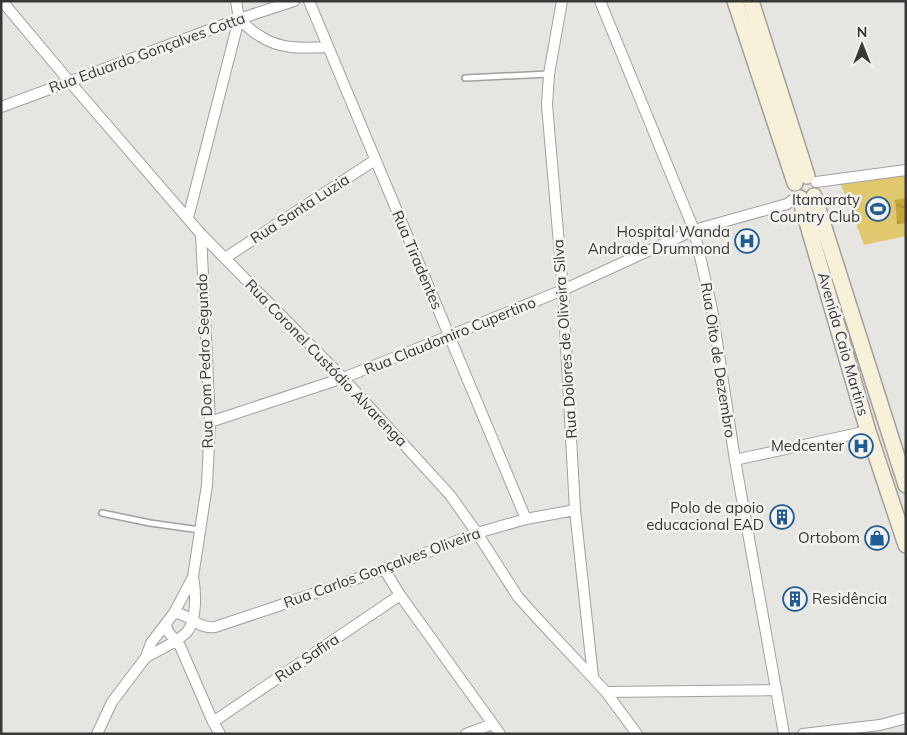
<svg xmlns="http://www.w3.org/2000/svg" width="907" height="735" viewBox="0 0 907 735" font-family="Mulish,sans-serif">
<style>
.grass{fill:#e1c86f}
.water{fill:url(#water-ripples)}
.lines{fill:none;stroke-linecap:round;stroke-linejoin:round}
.lane-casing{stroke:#a1a09d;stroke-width:8}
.street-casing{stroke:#a1a09d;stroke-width:12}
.secondary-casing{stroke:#a1a09d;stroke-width:18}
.lane{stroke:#fff;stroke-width:5}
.street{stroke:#fff;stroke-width:10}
.secondary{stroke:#f7f1d9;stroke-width:15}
.labels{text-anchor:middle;stroke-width:5;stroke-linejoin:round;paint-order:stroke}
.street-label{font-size:15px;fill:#393837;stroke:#f3f2ee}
.poi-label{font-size:15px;fill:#393837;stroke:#f3f2ee;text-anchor:end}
</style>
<defs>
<pattern id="water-ripples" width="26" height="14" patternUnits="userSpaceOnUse" patternTransform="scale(1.25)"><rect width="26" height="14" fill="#c2a639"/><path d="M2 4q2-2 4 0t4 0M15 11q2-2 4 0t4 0" fill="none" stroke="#9f8831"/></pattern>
</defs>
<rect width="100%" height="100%" fill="#e6e5e1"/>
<!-- grass -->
<path class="grass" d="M906,173V236L864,245L840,182Z"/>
<!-- water -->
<path class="water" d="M906,198V223L897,224L895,200Z"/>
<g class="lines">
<!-- lane casing -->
<g class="lane-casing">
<path id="lane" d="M465,78L549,74
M102,513L150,523L200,530"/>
</g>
<!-- street casing -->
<g class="street-casing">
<path id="street" d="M2,1L69,81L201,234L343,378L450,495L477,533L518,597L536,617L606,692L637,734
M309,1L526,519
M562,1L549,74L547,105L563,290L575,510L593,677
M600,1L694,230L712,309L735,460L784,734
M239,19C246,25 252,32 260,36C280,50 305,48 328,47
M1,107L239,19L294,1
M816,182L906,170
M188,218L239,19L236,1
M225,258L375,160
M210,422L343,378L449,336L563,290L694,230L787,204L797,197
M735,460L868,431
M384,569L400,595L500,734
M174,613C192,614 196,629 215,627L278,606L384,569L477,533L526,519L575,510
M166,624C167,635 175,638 180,646L213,722L220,734
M146,657C156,652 179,640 187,632C197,620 196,592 193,577
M606,692L775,690
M213,722L400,595
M97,734L112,702L146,657L151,643L174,613L193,577L207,485L210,422L201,234
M466,734L493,724
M803,734L880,725L906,718"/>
</g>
<!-- secondary casing -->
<g class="secondary-casing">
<path id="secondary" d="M735,1L795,183
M751,1L807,176
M814,196L906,485
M800,198L868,431L906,545"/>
</g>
<!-- lane -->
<use href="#lane" class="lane"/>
<!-- street -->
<use href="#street" class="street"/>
<!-- secondary -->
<use href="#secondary" class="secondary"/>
</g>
<!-- icons -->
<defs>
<g id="stadium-ring" transform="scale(1.25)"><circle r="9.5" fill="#f3f2ee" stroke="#1f5c93" stroke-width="1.5"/><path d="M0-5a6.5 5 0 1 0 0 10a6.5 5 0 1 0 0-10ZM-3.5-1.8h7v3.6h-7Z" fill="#1f5c93"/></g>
<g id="hospital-ring" transform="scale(1.25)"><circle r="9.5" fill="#f3f2ee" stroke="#1f5c93" stroke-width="1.5"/><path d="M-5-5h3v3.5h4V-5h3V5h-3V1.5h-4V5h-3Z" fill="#1f5c93"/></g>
<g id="building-ring" transform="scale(1.25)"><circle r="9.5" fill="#f3f2ee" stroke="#1f5c93" stroke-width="1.5"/><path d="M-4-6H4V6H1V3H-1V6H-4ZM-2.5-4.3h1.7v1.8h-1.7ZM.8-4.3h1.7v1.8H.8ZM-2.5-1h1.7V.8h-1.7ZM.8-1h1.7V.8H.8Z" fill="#1f5c93"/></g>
<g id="shop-ring" transform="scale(1.25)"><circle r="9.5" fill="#f3f2ee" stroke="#1f5c93" stroke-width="1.5"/><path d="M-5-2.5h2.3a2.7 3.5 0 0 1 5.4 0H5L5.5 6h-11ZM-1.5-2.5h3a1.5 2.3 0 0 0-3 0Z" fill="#1f5c93"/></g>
</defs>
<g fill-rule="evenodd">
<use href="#stadium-ring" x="878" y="209"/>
<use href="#hospital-ring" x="747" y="241"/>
<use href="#hospital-ring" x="861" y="446"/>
<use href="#building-ring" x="782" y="517"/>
<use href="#shop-ring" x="877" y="538"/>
<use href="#building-ring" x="795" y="599"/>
</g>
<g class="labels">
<!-- street labels -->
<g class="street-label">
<text transform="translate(147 53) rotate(-20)" y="5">Rua Eduardo Gonçalves Cotta</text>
<text transform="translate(300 209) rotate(-33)" y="5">Rua Santa Luzia</text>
<text transform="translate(417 260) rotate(67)" y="5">Rua Tiradentes</text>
<text transform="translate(450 336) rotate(-22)" y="5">Rua Claudomiro Cupertino</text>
<text transform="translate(565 339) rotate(-94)" y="5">Rua Dolores de Oliveira Silva</text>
<text transform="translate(843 344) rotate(74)" y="5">Avenida Caio Martins</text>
<text transform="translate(718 360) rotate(81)" y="5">Rua Oito de Dezembro</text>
<text transform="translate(205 361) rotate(-92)" y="5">Rua Dom Pedro Segundo</text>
<text transform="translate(326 363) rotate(46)" y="5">Rua Coronel Custódio Alvarenga</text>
<text transform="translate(382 568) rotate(-20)" y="5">Rua Carlos Gonçalves Oliveira</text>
<text transform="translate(307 658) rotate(-34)" y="5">Rua Safira</text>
</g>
<!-- poi labels -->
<g class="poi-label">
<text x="860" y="205">Itamaraty<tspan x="860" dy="17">Country Club</tspan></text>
<text x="730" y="237">Hospital Wanda<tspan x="730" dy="17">Andrade Drummond</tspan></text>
<text x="844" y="451">Medcenter</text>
<text x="764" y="513">Polo de apoio<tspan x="764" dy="17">educacional EAD</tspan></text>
<text x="860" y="543">Ortobom</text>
<text x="812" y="604" text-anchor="start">Residência</text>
</g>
</g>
<!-- border -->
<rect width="907" height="735" fill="none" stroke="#393837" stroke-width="5"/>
<!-- north arrow -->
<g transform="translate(862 45)" stroke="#f3f2ee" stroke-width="4" paint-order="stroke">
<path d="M0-4L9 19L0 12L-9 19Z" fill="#393837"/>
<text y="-8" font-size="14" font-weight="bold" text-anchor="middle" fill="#393837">N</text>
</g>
</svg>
